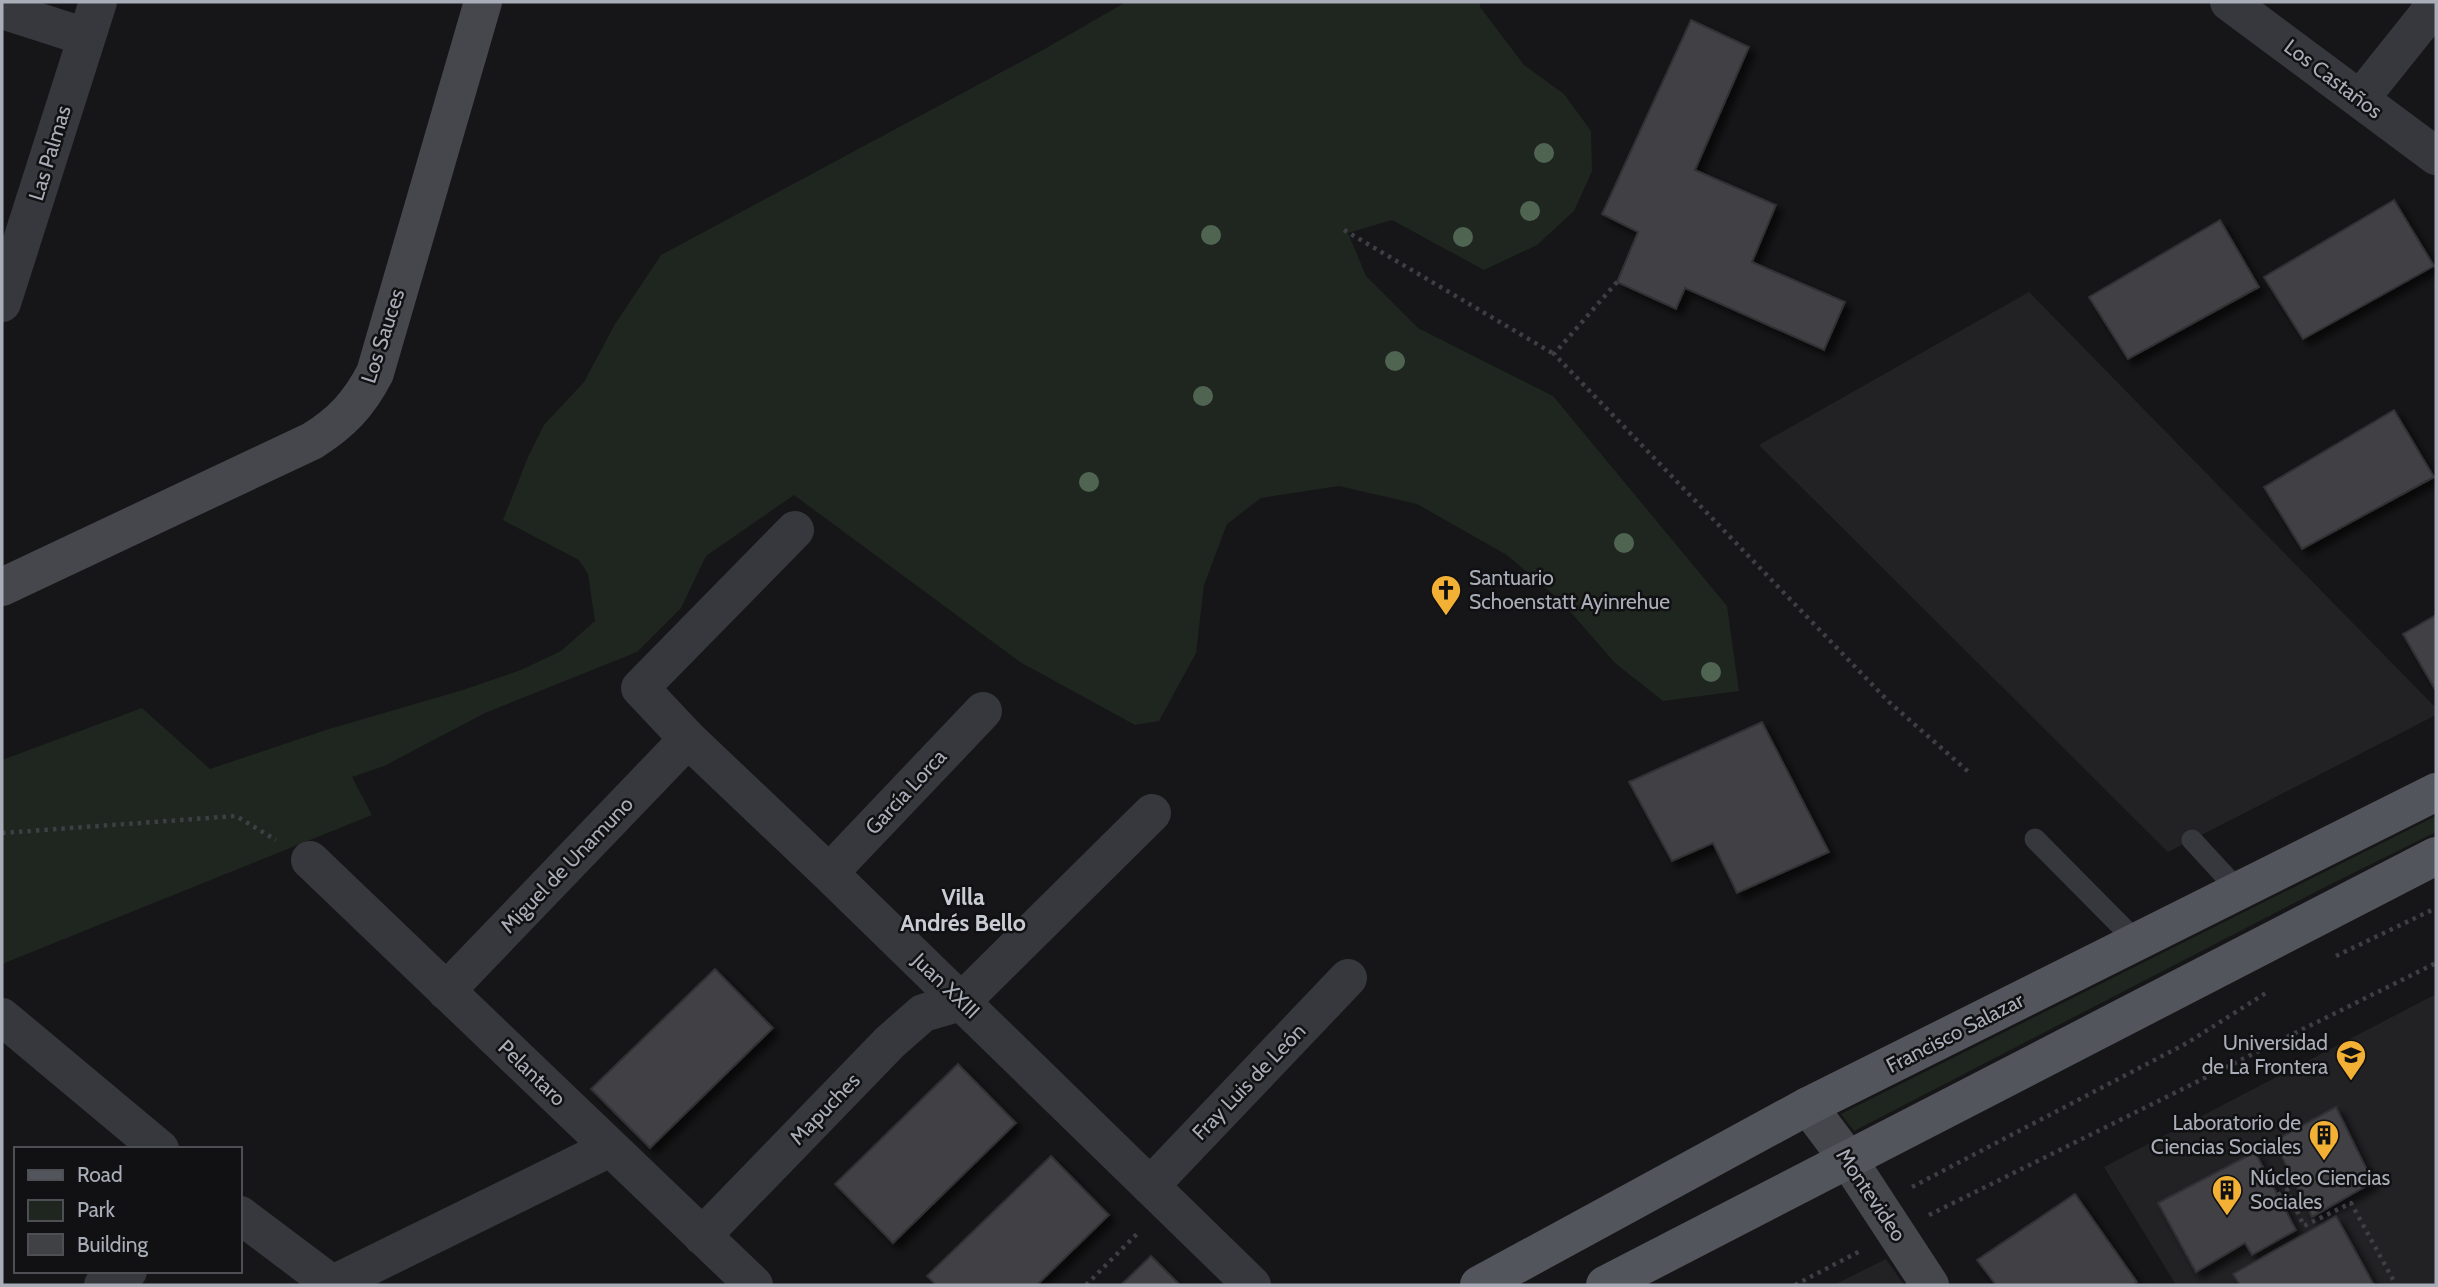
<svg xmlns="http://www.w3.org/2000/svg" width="2438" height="1287" viewBox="0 0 2438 1287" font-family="Cabin,sans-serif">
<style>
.built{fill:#222225}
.green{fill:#1e261f}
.building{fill:#404145;stroke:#303034;stroke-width:2;filter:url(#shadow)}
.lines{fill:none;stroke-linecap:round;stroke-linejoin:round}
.path{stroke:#3d3f44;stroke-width:4.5;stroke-dasharray:3.5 5;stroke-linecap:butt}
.lane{stroke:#37383d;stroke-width:21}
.street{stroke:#37383d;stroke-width:38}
.secondary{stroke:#45474d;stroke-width:38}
.primary{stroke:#53555c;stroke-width:38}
.tree{fill:#506452}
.labels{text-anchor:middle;stroke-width:5;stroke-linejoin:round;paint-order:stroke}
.street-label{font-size:21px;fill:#a8adb8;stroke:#111113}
.poi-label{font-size:21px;fill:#a8adb8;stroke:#111113;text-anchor:start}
.neighbourhood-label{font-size:23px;font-weight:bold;fill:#c9ccd4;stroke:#111113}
</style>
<defs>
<filter id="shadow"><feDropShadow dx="6" dy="6" stdDeviation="3.5" flood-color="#0009"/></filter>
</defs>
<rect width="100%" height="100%" fill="#161618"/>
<!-- built -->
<path class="built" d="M2029,292L2436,708V715L2168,852L1759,445Z
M2436,994V1285H2176L2104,1167Z
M1886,1259L1904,1285H1834Z"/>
<!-- green -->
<path class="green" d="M1126,2H1480V7L1524,65L1564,94L1591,131L1592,171L1574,211L1537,245L1484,270L1392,220L1348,233L1366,276L1418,328L1553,396L1727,606L1739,691L1663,701L1615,663L1561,601L1507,555L1417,504L1339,486L1261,498L1227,524L1204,585L1196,653L1159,721L1135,725L1020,662L794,495L706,556L681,608L637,652L485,713L384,766L352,777L372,815L2,964V760L142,708L210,769L329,729L463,690L521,670L561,651L595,621L588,574L579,560L503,520L528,457L544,425L584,382L615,324L661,255L1041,51Z
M2436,816V832L2325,887L1854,1131L1841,1114Z"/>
<!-- building -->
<path class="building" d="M1691,20L1749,47L1695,170L1776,205L1752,262L1845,302L1824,350L1685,288L1676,309L1617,282L1638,232L1602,214Z
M2394,200L2434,266L2303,339L2264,277Z
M2220,220L2259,287L2128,359L2089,297Z
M2394,410L2434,477L2302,549L2264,487Z
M2436,615V691L2403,634Z
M1762,722L1829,852L1737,893L1713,843L1672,861L1629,782Z
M715,969L773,1028L650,1148L591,1089Z
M958,1064L1016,1123L893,1243L835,1184Z
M2336,1107L2373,1182L2312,1217L2274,1141Z
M2255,1152L2296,1230L2252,1255L2245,1243L2196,1272L2158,1203Z
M1051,1156L1109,1215L1037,1285H936L927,1276Z
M2075,1194L2137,1282L2132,1285H1996L1977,1260Z
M2336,1216L2374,1285H2240L2233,1274Z
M1151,1256L1180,1285H1121Z"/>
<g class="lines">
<!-- path -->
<path class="path" d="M1344,230L1554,354
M1617,282L1554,354L1889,702L1971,774
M2,833L236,816L276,840
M2336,956L2436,908
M2296,1184L2287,1190L2304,1226L2351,1203L2396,1285
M1912,1187L2187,1043L2269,991
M2278,1195L2287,1190
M1929,1215L2436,963
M1086,1285L1140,1231
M1795,1285L1862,1250"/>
<!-- lane -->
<path class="lane" d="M2035,839L2137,942
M2192,840L2239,891"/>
<!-- street -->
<path class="street" d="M2229,2L2436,156
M2,10L86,37
M2360,99L2436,4
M2,303L98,2
M795,530L640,688L688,739L829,873L1252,1285
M310,860L754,1285
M829,873L983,711
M446,991L688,739
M2,1017L160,1149
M1150,1186L1348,978
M240,1215L333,1285
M702,1236L890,1042L923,1013L961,1002L1152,813
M333,1284L610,1148
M103,1285L128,1271"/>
<!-- secondary -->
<path class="secondary" d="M2,587L312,441C341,423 359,404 375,373L483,2
M1808,1106L1847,1158L1930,1285"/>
<!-- primary -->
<path class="primary" d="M1479,1285L1808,1106L2436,792
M1605,1285L2436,856"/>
</g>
<!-- trees -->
<g class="tree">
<circle cx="1544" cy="153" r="10"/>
<circle cx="1530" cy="211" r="10"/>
<circle cx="1211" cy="235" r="10"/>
<circle cx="1463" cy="237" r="10"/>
<circle cx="1395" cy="361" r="10"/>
<circle cx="1203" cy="396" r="10"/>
<circle cx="1089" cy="482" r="10"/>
<circle cx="1624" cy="543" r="10"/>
<circle cx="1711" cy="672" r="10"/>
</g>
<!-- icons -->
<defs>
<g id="church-pin" transform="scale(1.575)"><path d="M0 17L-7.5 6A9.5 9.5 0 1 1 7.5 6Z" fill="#f2b134" stroke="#111113"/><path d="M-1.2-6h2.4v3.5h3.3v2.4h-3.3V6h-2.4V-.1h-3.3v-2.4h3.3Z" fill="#111"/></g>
<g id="university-pin" transform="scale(1.575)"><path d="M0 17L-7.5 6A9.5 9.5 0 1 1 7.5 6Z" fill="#f2b134" stroke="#111113"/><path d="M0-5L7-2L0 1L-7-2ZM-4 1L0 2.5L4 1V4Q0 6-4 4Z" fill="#111"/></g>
<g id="building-pin" transform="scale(1.575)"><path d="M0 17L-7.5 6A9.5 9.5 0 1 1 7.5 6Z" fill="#f2b134" stroke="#111113"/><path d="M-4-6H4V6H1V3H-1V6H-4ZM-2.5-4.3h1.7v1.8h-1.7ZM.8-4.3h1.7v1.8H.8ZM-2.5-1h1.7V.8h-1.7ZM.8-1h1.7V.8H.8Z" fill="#111"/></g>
</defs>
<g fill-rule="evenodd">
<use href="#church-pin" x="1446" y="590"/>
<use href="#university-pin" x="2351" y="1055"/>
<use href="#building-pin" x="2324" y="1135"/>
<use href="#building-pin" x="2227" y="1190"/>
</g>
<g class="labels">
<!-- street labels -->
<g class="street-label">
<text transform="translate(2333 79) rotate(37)" y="7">Los Castaños</text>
<text transform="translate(50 153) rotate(-73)" y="7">Las Palmas</text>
<text transform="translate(383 336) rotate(-72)" y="7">Los Sauces</text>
<text transform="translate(906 792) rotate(-47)" y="7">García Lorca</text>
<text transform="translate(567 865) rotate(-46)" y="7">Miguel de Unamuno</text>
<text transform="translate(946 986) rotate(44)" y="7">Juan XXIII</text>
<text transform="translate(1955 1033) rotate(-27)" y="7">Francisco Salazar</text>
<text transform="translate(532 1073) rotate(44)" y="7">Pelantaro</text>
<text transform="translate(1249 1082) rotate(-46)" y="7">Fray Luis de León</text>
<text transform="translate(825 1109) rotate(-46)" y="7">Mapuches</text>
<text transform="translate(1871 1195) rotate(56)" y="7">Montevideo</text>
</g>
<!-- poi labels -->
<g class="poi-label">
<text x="1469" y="585">Santuario<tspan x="1469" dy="24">Schoenstatt Ayinrehue</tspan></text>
<text x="2328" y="1050" text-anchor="end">Universidad<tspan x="2328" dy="24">de La Frontera</tspan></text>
<text x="2301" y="1130" text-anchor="end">Laboratorio de<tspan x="2301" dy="24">Ciencias Sociales</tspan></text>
<text x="2250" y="1185">Núcleo Ciencias<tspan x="2250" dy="24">Sociales</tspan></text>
</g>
<!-- neighbourhood labels -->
<g class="neighbourhood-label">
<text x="963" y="905">Villa<tspan x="963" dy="26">Andrés Bello</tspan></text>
</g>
</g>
<!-- border -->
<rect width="2438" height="1287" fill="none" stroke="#a8adb8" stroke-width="7"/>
<!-- legend -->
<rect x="14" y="1147" width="228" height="126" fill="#111113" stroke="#4d4f55" stroke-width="2"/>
<rect x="28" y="1170" width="35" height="10" fill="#53555c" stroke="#4d4f55" stroke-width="2"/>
<text x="77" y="1182" font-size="21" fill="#a8adb8">Road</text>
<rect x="28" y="1200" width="35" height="21" fill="#1e261f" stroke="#4d4f55" stroke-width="2"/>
<text x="77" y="1217" font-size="21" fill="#a8adb8">Park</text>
<rect x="28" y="1234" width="35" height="21" fill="#404145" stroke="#4d4f55" stroke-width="2"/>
<text x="77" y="1252" font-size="21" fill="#a8adb8">Building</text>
</svg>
